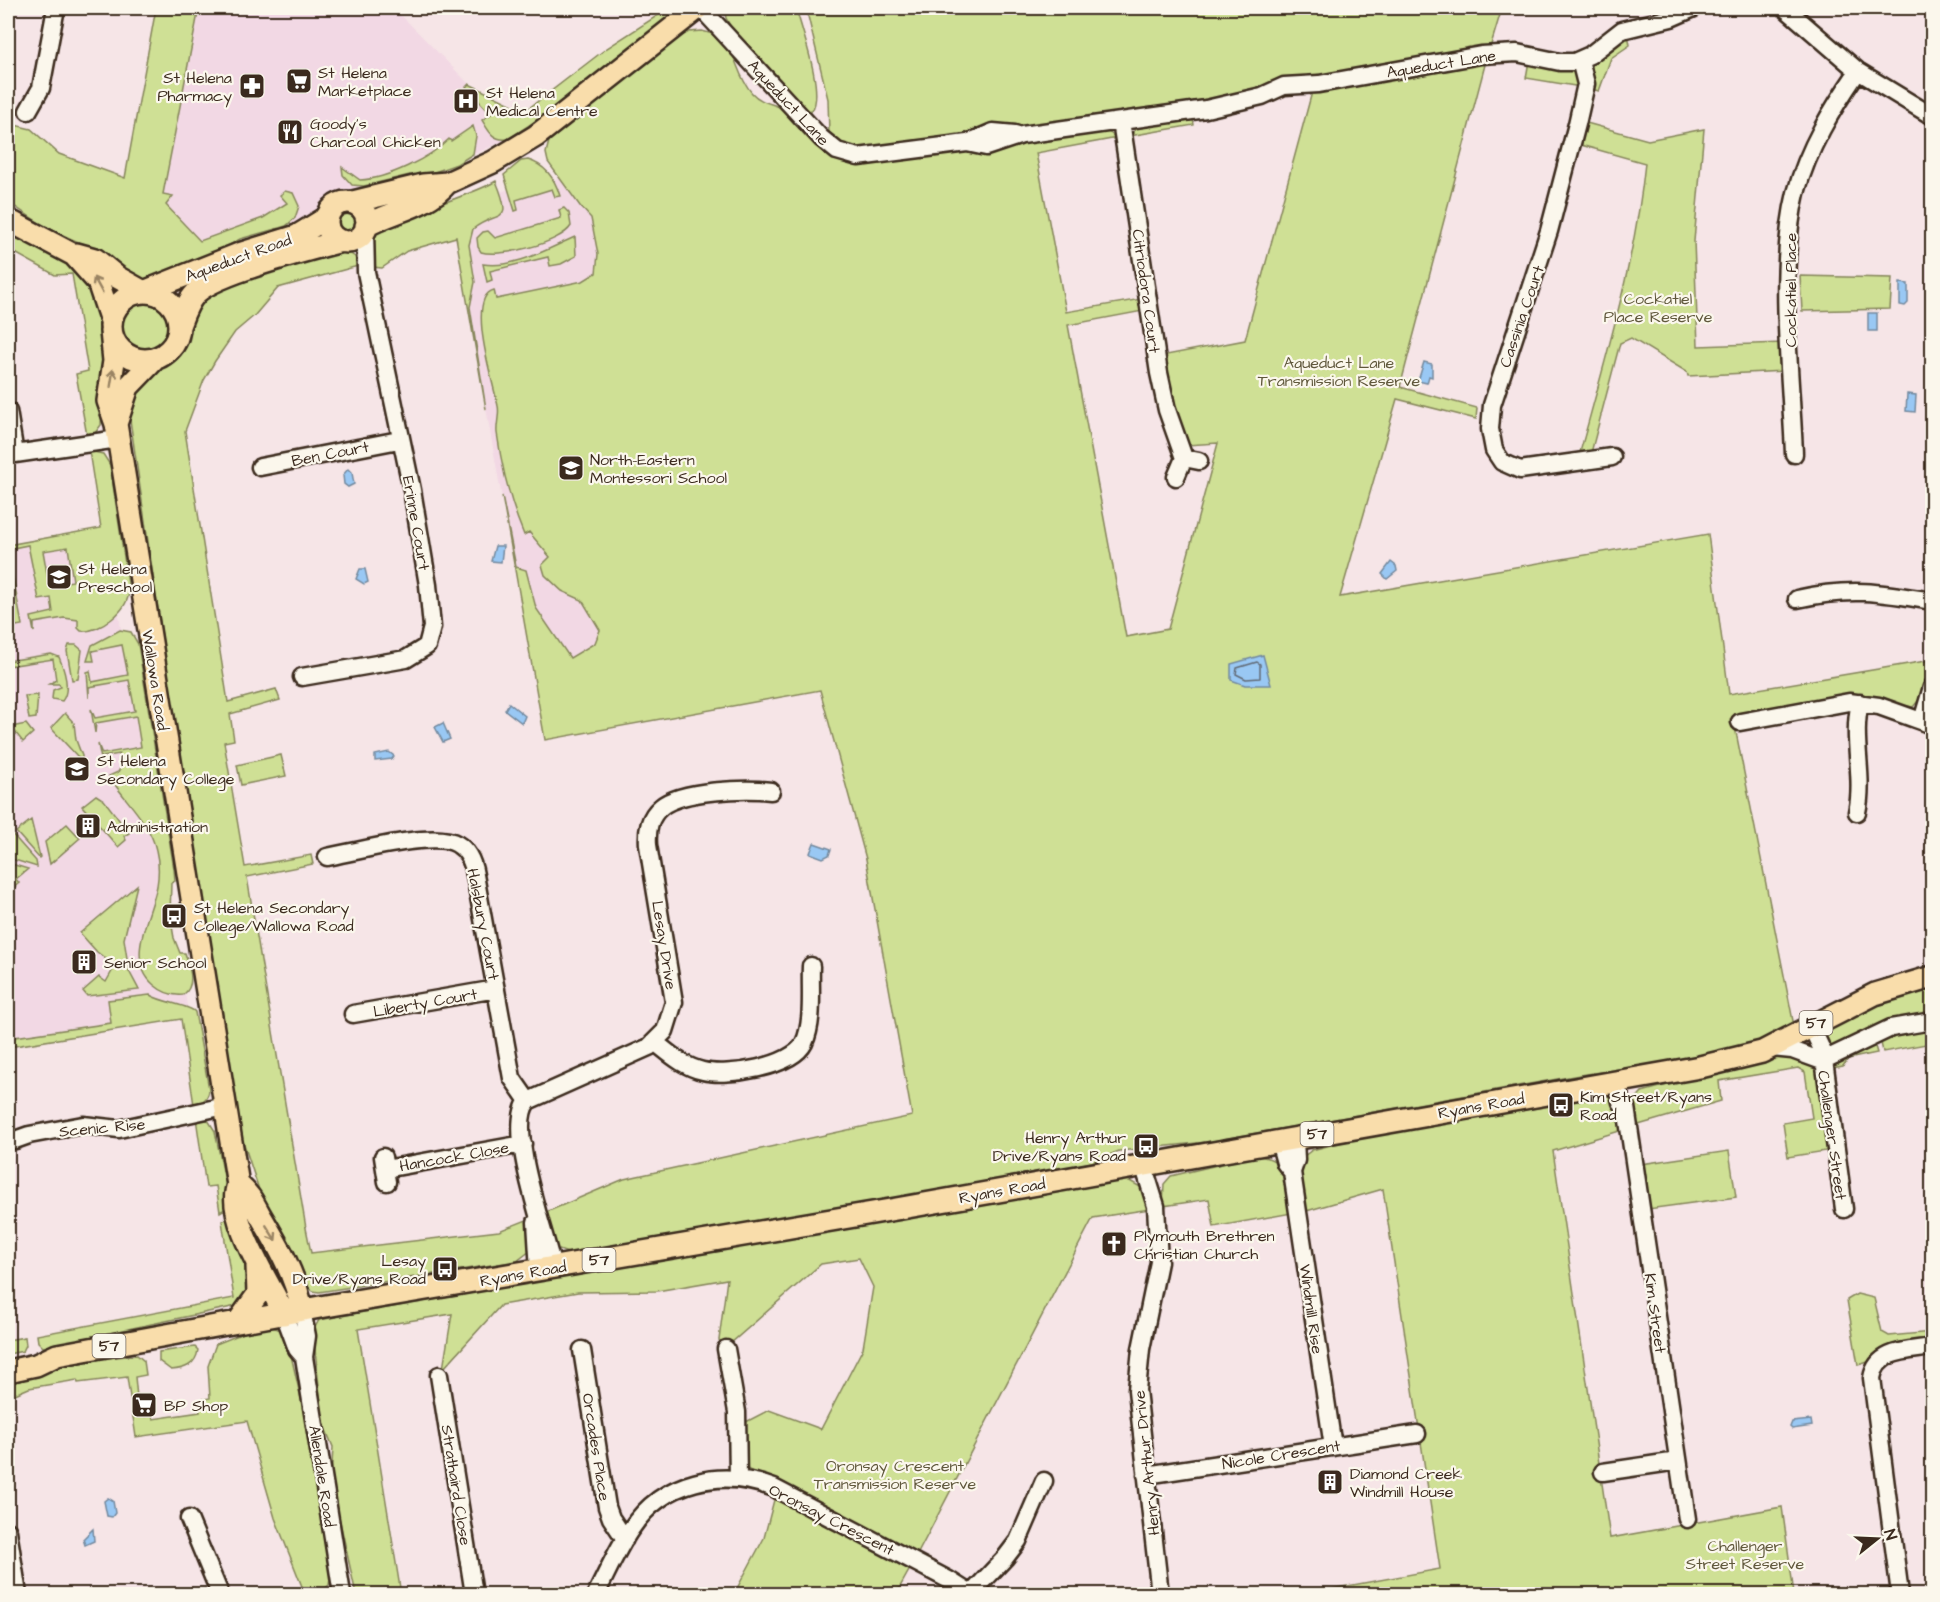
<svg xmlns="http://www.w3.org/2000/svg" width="1940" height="1602" viewBox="0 0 1940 1602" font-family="'Architects Daughter',sans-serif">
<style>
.built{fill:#f2d8e4}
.green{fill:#cfe095;stroke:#85855a;stroke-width:1.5;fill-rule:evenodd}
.water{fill:#99c8f4;stroke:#73899e;stroke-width:1.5}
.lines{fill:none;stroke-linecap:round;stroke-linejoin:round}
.shore{stroke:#616974;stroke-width:1.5}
.minor-casing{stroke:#3b2a1e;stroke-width:21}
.major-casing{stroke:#3b2a1e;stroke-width:26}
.minor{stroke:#fbf7ec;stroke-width:16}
.major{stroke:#f9ddab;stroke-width:21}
.oneway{stroke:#9a8464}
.labels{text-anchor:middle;stroke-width:4.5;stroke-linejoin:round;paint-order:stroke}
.shield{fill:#fbf7ec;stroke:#75685c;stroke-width:1.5}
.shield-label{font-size:15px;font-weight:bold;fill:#3b2a1e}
.street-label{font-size:16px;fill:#3b2a1e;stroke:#fbf7ec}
.poi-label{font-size:16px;fill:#3b2a1e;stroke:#fbf7ec;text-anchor:start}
.park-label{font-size:16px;fill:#60583c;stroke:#fbf7ec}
</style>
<rect width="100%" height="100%" fill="#f6e5e7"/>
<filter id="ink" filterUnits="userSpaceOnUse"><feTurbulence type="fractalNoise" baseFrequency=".0167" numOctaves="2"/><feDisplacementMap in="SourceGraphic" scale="12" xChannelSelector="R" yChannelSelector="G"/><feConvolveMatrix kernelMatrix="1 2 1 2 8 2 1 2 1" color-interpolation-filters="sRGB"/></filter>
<g filter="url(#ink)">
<!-- built -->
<path class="built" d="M199,8H394L469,84L467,87L491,114L504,139H508L434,172L336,196L318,214L302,224L283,227L291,222L298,209L287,203L263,218L199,241L166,205L172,199L163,195Z
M578,175L592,183L691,714L545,740L452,217L479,196Z
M100,528L118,611L189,1017L8,1047V545Z"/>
<!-- green -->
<path class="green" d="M156,8H199L163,194L173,196L166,205L200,241L263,218L287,203L280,195L285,191L293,193L299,206L295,218L286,226L240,239L207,258L153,280H140L85,245L47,228L8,202V137L15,125L31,129L59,154L125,178Z
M669,8L678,9L674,15L568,100L508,139C493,141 489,132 482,120L491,114L466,87L469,84L525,111L607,48Z
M724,8H796C801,28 825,93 812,110L807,111L733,31L726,18Z
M806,8H1502L1490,48L1240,96L850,151L829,133L828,99Z
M702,31C740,39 731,70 752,93C761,103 772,103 784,109C803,119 820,141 835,156L1004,144L1105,130L1117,138L1036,153L1066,312L1141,299L1143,311L1068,325L1126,637L1168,629L1218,443L1186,445L1175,419L1161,356L1245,340L1312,92L1486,61L1400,387L1477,408L1476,419L1397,399L1340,597L1708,534L1729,694L1932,660L1923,695L1913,707L1843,695L1733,717L1794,1026L1767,1040L1724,1053L1574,1076L1207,1142L1119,1151L1092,1162L954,1190L574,1255L556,1249L544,1213L624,1179L912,1116L866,859L820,690L545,740L502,496L516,567L526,570L536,608L570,658L595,643L600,630L582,600L562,591L545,575L542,565L550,557L529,532L524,535C510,502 502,469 497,433C496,424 500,414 498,406C494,385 465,297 494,290L496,299L583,281L596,273L598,254L591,218L580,206L548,162L546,153L549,141L673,40L689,32Z
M1628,34L1630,45L1611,58L1599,91L1591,89L1592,63Z
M1529,61L1573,70L1581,87L1526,78Z
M1193,118L1194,125L1129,136L1139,126Z
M1583,122L1648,140L1704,129L1694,241L1698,346L1783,343L1784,371L1688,376L1687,372L1631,338L1620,343L1591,453L1579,456C1605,361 1635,262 1645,163L1577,144Z
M473,126L476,136L473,154L457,164L412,180L410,175L364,186L352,185L343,175L342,167L360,180C387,179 430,158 449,139L451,141Z
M528,160C546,165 555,179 560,196L555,197L552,189L516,200L518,210L515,211L504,175L521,161Z
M496,181C515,227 497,209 473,229L469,245L475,282L470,307L486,409L456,237L407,251L382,268L372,267C372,258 368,243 373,235C382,220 473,196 496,181Z
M564,208L569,213L571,226C561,243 499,258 481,252L478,247L477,238L483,232L488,231L495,238L561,218L559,210Z
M339 222a8 8 0 1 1 16 0a8 8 0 1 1-16 0Z
M8,231L82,273L99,309V335L105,352L101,425L95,433L87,436L76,374L88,371L72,274L55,275L8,249Z
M575,237L576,256L561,264L550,266L548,257L490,271L492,280L487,282L483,264C515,269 549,248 575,237Z
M345,250L355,257L358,266L278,288L255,315L235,332L215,361L204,380L185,431L228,702L276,689L280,700L230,714L234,740L224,742L245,867L311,855L313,864L247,877L306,1228L311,1253L499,1231L529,1219L530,1251L517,1261L319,1292L313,1291L306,1285L294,1255L262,1199L242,1138L177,738L128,406C134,397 140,382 148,375C158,367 171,365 179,355C193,339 188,317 202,301C220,280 315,258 345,250Z
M1800,276L1892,278L1890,309L1802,311Z
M118 326a26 26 0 1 1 52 0a26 26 0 1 1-52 0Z
M89,451L103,454L110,465L129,590C129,610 100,633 81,631L78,628V620L64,618L34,623V632L31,617L53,612L51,598L39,600L28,545L8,549V545L101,528ZM68,547L73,581L49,585L43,551Z
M8,550L22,625L10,627L11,636L9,637L8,625L15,623L8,584Z
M120,630L131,632L138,644L174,869L175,881L171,883L170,915L174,938L180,953H185C189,966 197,985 183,995C172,996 162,992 154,985C124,959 151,917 157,886C159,874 159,862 156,850C150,822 124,800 109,776L118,772L122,765L119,754L102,757V764L98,744L102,754L141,747L136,716L96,723L95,733L91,709L95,718L135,711L129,680L89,687V698L87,672L90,671L92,682L128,675L122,645L92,651L94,661H87L92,645Z
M69,645H76L82,650L78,679L72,680L67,651Z
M51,654L59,657C64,669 71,690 62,701L52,699L53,690L61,687L59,684H49L56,680L53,659L8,666V661Z
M38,695L36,718L29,719L25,696Z
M65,713L74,723L76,740L82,756V764L78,769L73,764L79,758L51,728Z
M26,724L33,733L23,742L11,727Z
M281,755L286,776L241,785L237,765Z
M96,795L104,800L129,833L124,836L126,840L118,847L82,806Z
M31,820L40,857L39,858L16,832Z
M67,824L80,838L50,864L45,842Z
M13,835L36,861L37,867L8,858V840Z
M8,863L28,869L16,879L19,883L8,893Z
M137,885L124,939L129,971L139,990L87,996L83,991L99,977L106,982L115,966L97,952L80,933Z
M1932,983V1015L1832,1048L1825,1038L1828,1029L1884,999Z
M150,995C163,1003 190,1005 195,1012L209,1089C209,1098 203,1102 194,1105L181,1019L8,1047V1038L111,1023L108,1000Z
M1932,1028V1043L1883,1052L1880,1038Z
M1874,1043L1877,1053L1848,1059L1843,1066L1832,1068L1835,1062Z
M1788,1056L1815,1066L1820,1072L1832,1150L1788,1157L1783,1123L1812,1118L1805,1072L1798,1068L1719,1081L1721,1101L1635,1126L1633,1102L1642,1092L1732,1067Z
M1602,1095C1621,1096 1620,1116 1623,1130L1553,1151L1610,1538L1782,1507L1794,1594H1304L1440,1569L1383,1189L1303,1212L1300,1165L1303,1157L1312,1150L1384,1131L1550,1106Z
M196,1118L208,1120L215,1131L230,1206L220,1212L216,1186L206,1187Z
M1729,1151L1736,1197L1648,1209L1641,1164Z
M1255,1156C1291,1157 1287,1184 1292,1213L1214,1227L1209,1199L1163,1206L1164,1184L1171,1176Z
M1128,1180L1144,1189L1150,1209L1093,1218L917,1555L745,1468L742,1424L769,1410L821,1429L863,1348L873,1287L859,1258L821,1264L731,1343L722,1345L719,1340L727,1279L657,1291L578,1292L501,1305L443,1369L452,1314L358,1329L401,1594H356L331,1481L333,1447L323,1423L313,1331L319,1320L1106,1181Z
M248,1208L279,1264L289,1296L255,1244Z
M231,1216L253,1278L241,1305L43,1347L38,1342L37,1335L234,1298L222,1221Z
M1857,1294L1874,1298L1882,1332L1889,1336L1932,1332V1343L1858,1365L1847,1300Z
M272,1327L284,1331L287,1338L305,1416L331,1573L329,1585L319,1594H305L275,1518L247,1421L136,1437L127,1377L78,1383L77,1380L29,1388L8,1397V1380C51,1366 92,1359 137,1355L144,1361L146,1375L135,1377L139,1417L152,1416L153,1419L200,1412L199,1400L210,1398L208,1366L216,1344L246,1332Z
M25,1337L26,1345L23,1351L8,1354V1340Z
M195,1347L198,1350C196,1365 185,1369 171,1370L159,1361V1352Z
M775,1496L911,1567L896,1594H734L764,1538Z"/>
<!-- water -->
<path class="water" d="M1900,283L1908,284V303L1905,306L1900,305Z
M1868,313H1877V331H1868Z
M1424,362L1432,364V377L1429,376L1427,383L1418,381Z
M1907,394L1916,395L1915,412L1906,411Z
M348,469L352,473L354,484L348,487L344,484L343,475Z
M495,546H503L501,562L491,561Z
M1391,562L1396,566L1397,571L1387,579L1382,574Z
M360,569H365L368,582L364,584L356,579Z
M1263,655L1271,685H1245L1231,680V664Z
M509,703L525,716L522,723L505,710Z
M443,723L450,739L443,742L435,727Z
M389,752L394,756L392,759L375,761V755Z
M814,843L831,849L829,855L823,858L810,853Z
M1811,1420L1812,1426L1792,1429L1790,1427L1792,1422Z
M108,1498L113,1501L115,1513L112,1517L107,1516L104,1501Z
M93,1529L94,1541L85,1545L83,1539Z"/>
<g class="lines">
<!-- shore -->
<path class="shore" d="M1257,662L1260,664V678L1246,679L1236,674L1237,668Z"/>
<!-- minor casing -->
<g class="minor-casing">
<path id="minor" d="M701,8L821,138L837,151L858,157L967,143L993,132L1015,134
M1785,8L1858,71L1932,116
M1580,60L1586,84L1577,124L1549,231L1492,405L1490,429L1494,450L1502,462L1520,470L1612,457
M28,111L41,88L56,8
M1121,121L1159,373L1167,410L1184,458
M967,143L986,147L1022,135L1206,109L1262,96L1284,86L1319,84L1481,55L1517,53L1560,62H1574L1590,55L1622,30L1671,18L1694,8
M8,411L15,454
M1794,454C1791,375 1777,269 1796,193C1808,148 1832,109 1858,71
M8,455L118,439
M260,467L399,440
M1176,477L1184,458L1199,461
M1797,599C1849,587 1880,592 1932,601
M302,677L406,659L427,646L432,627L428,585L412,490L366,272L365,230
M1922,721L1932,687
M1740,722L1849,702L1879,706L1932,725
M1857,812C1865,776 1851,739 1860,703
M327,857C355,852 435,830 457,844C469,851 473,863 475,875L512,1078L528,1101
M353,1014L496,989
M1811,1026L1823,1052L1844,1209
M656,1043C670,1054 684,1067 703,1071C727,1077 792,1067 804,1043C814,1022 810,989 811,966
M1771,1048L1792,1050L1822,1061
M1822,1061L1891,1028L1932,1021
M1616,1081L1621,1102L1626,1107L1687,1519
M1295,1138L1296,1160L1292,1172L1333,1447
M15,1140L29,1135L83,1125L119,1129L225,1106
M1279,1141L1285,1163L1292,1172
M383,1157L387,1182
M1143,1164L1156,1206L1159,1262L1141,1349L1137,1390L1160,1594
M385,1169L523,1144
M536,1222L539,1271
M553,1268C546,1235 505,1127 528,1101L649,1047L665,1031L674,1002L648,845C647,830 649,817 661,807C681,790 746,788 771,791
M302,1310L307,1336L304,1357L342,1594
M284,1314L297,1349L304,1357
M726,1349L737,1412L738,1479
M582,1350L607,1507L611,1518L625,1539
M439,1375L474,1594
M1603,1472L1678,1461
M1146,1475L1417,1434
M189,1519L220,1594
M8,1531L18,1594
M596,1594C607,1573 617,1549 631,1529C663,1480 722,1468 774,1488L949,1580L971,1594
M971,1594L1005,1558L1018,1541L1044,1481
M1900,1594L1872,1378C1877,1349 1909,1351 1932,1347"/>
</g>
<!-- major casing -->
<g class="major-casing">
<path id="major" d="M353,202L423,185L447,183L493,162L536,136L698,8
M327 222a20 20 0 1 1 40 0a20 20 0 1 1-40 0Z
M8,220L74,255L98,282L111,321
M366,226C392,211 427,207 447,183
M77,254L95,259L117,277L142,291
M146,291L239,254L297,236L328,217
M111 326a34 34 0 1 1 68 0a34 34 0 1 1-68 0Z
M179,326C183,315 187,302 196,293C217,273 311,249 342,241
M111,331L114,361L108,401L116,424L238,1185C224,1216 271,1285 284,1314
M116,424L128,387L156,358
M238,1185C249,1193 254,1204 260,1215C279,1247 295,1274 302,1310
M238,1322L258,1294L257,1266
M8,1371L36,1365L57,1355L320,1307L896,1209L1700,1067L1762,1052L1875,994L1932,977"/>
</g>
<!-- minor -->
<use href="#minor" class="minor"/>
<!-- major -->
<use href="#major" class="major"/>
</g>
<!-- one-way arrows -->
<defs><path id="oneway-shaft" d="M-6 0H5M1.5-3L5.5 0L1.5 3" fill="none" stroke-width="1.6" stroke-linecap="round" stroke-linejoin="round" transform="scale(1.5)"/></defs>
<g class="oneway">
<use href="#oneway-shaft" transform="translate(98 285) rotate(-119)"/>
<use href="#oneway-shaft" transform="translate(112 378) rotate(-81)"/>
<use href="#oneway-shaft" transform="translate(271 1233) rotate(58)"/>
</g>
</g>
<!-- icons -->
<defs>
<g id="supermarket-square" transform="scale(1.35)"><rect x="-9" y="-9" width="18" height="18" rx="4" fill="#3b2a1e" stroke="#fbf7ec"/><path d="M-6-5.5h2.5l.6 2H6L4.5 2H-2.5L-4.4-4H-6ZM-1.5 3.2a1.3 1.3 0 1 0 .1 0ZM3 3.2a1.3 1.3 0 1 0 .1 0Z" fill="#fff"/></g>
<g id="pharmacy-square" transform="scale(1.35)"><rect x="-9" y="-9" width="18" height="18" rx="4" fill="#3b2a1e" stroke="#fbf7ec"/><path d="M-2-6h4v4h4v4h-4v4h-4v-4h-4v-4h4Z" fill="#fff"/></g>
<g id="hospital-square" transform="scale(1.35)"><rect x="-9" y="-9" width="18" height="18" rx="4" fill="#3b2a1e" stroke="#fbf7ec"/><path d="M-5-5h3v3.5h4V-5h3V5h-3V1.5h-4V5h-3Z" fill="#fff"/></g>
<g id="restaurant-square" transform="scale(1.35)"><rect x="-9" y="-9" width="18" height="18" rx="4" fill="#3b2a1e" stroke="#fbf7ec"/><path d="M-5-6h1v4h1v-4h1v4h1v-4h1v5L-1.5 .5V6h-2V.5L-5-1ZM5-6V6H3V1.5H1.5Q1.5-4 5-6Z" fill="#fff"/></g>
<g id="school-square" transform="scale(1.35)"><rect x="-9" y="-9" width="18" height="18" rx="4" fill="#3b2a1e" stroke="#fbf7ec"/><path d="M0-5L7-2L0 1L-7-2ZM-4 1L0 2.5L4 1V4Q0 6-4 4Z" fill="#fff"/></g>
<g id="building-square" transform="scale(1.35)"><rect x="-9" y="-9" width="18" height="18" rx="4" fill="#3b2a1e" stroke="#fbf7ec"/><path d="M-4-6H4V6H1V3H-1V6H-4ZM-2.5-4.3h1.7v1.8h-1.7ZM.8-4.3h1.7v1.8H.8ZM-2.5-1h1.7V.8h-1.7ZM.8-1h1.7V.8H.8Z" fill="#fff"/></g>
<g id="bus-square" transform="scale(1.35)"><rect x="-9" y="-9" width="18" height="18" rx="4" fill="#3b2a1e" stroke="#fbf7ec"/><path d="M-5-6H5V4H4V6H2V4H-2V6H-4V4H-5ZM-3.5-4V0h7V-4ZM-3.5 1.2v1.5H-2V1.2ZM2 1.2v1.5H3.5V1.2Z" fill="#fff"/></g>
<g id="church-square" transform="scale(1.35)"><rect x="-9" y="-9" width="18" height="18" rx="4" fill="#3b2a1e" stroke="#fbf7ec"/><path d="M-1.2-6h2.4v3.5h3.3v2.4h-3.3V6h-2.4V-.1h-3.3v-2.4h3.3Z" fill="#fff"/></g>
</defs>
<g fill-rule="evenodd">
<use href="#supermarket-square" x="299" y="81"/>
<use href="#pharmacy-square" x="252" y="86"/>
<use href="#hospital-square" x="466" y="101"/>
<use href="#restaurant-square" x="290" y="132"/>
<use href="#school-square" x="571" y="468"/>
<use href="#school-square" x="59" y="577"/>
<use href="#school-square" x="77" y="769"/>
<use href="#building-square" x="88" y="826"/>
<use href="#bus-square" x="174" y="916"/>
<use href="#building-square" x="84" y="962"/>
<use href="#bus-square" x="1561" y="1105"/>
<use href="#bus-square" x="1146" y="1146"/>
<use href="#church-square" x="1114" y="1244"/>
<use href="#bus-square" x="445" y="1269"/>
<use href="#supermarket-square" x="144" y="1405"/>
<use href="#building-square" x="1330" y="1482"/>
</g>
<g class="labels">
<!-- shield labels -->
<g class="shield">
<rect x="1799.5" y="1011" width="33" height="24" rx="4.5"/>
<rect x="1300.5" y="1122" width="33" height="24" rx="4.5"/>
<rect x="582.5" y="1248" width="33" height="24" rx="4.5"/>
<rect x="92.5" y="1334" width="33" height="24" rx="4.5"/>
</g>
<g class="shield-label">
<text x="1816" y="1028">57</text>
<text x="1317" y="1139">57</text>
<text x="599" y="1265">57</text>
<text x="109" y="1351">57</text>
</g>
<!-- street labels -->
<g class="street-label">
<text transform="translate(1441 63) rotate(-9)" y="6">Aqueduct Lane</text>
<text transform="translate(789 102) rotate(47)" y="6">Aqueduct Lane</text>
<text transform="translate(238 257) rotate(-20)" y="6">Aqueduct Road</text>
<text transform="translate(1790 290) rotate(-90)" y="6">Cockatiel Place</text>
<text transform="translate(1147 291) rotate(82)" y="6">Citriodora Court</text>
<text transform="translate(1521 316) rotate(-71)" y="6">Cassinia Court</text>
<text transform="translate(330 453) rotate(-11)" y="6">Ben Court</text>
<text transform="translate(417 523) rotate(80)" y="6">Erinne Court</text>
<text transform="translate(156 680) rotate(81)" y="6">Wallowa Road</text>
<text transform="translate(484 924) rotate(79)" y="6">Halsbury Court</text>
<text transform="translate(665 945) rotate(81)" y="6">Lesay Drive</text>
<text transform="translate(425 1002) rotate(-10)" y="6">Liberty Court</text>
<text transform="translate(1481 1105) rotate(-10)" y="6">Ryans Road</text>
<text transform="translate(102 1127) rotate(-5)" y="6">Scenic Rise</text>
<text transform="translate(1833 1135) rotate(82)" y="6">Challenger Street</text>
<text transform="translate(454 1156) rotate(-10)" y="6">Hancock Close</text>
<text transform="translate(1002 1190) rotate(-10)" y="6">Ryans Road</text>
<text transform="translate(523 1273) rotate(-10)" y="6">Ryans Road</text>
<text transform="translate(1312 1309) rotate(82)" y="6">Windmill Rise</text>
<text transform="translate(1656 1313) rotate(82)" y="6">Kim Street</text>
<text transform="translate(597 1447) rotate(81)" y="6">Orcades Place</text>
<text transform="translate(1281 1454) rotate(-9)" y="6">Nicole Crescent</text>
<text transform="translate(1146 1463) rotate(-96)" y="6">Henry Arthur Drive</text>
<text transform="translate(323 1476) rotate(81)" y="6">Allendale Road</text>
<text transform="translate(457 1485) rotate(81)" y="6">Strathaird Close</text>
<text transform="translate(832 1519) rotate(27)" y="6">Oronsay Crescent</text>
</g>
<!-- poi labels -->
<g class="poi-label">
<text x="318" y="78">St Helena<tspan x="318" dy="18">Marketplace</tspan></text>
<text x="232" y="83" text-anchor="end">St Helena<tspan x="232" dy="18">Pharmacy</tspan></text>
<text x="486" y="98">St Helena<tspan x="486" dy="18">Medical Centre</tspan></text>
<text x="310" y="129">Goody's<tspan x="310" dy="18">Charcoal Chicken</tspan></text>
<text x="590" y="465">North-Eastern<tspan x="590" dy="18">Montessori School</tspan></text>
<text x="78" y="574">St Helena<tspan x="78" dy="18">Preschool</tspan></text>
<text x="97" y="766">St Helena<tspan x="97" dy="18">Secondary College</tspan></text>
<text x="107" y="832">Administration</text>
<text x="194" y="913">St Helena Secondary<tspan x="194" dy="18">College/Wallowa Road</tspan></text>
<text x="104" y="968">Senior School</text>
<text x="1580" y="1102">Kim Street/Ryans<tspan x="1580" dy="18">Road</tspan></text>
<text x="1126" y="1143" text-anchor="end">Henry Arthur<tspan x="1126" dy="18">Drive/Ryans Road</tspan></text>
<text x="1134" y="1241">Plymouth Brethren<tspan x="1134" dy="18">Christian Church</tspan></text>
<text x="426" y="1266" text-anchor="end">Lesay<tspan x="426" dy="18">Drive/Ryans Road</tspan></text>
<text x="164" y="1411">BP Shop</text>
<text x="1350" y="1479">Diamond Creek<tspan x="1350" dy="18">Windmill House</tspan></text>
</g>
<!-- park labels -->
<g class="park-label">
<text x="1658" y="304">Cockatiel<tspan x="1658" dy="18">Place Reserve</tspan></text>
<text x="1339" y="368">Aqueduct Lane<tspan x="1339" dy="18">Transmission Reserve</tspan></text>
<text x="895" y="1471">Oronsay Crescent<tspan x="895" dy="18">Transmission Reserve</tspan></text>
<text x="1745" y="1551">Challenger<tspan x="1745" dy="18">Street Reserve</tspan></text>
</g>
</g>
<!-- margin -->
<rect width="1940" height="1602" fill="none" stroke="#fbf7ec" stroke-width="30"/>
<rect x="15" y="15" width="1910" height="1572" fill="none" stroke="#3b2a1e" stroke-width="2" filter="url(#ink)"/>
<!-- north arrow -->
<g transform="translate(1877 1539) rotate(72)" stroke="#fbf7ec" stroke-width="4.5" paint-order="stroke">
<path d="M0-4.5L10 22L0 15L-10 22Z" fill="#3b2a1e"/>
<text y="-9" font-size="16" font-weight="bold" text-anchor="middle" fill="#3b2a1e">N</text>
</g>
</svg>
